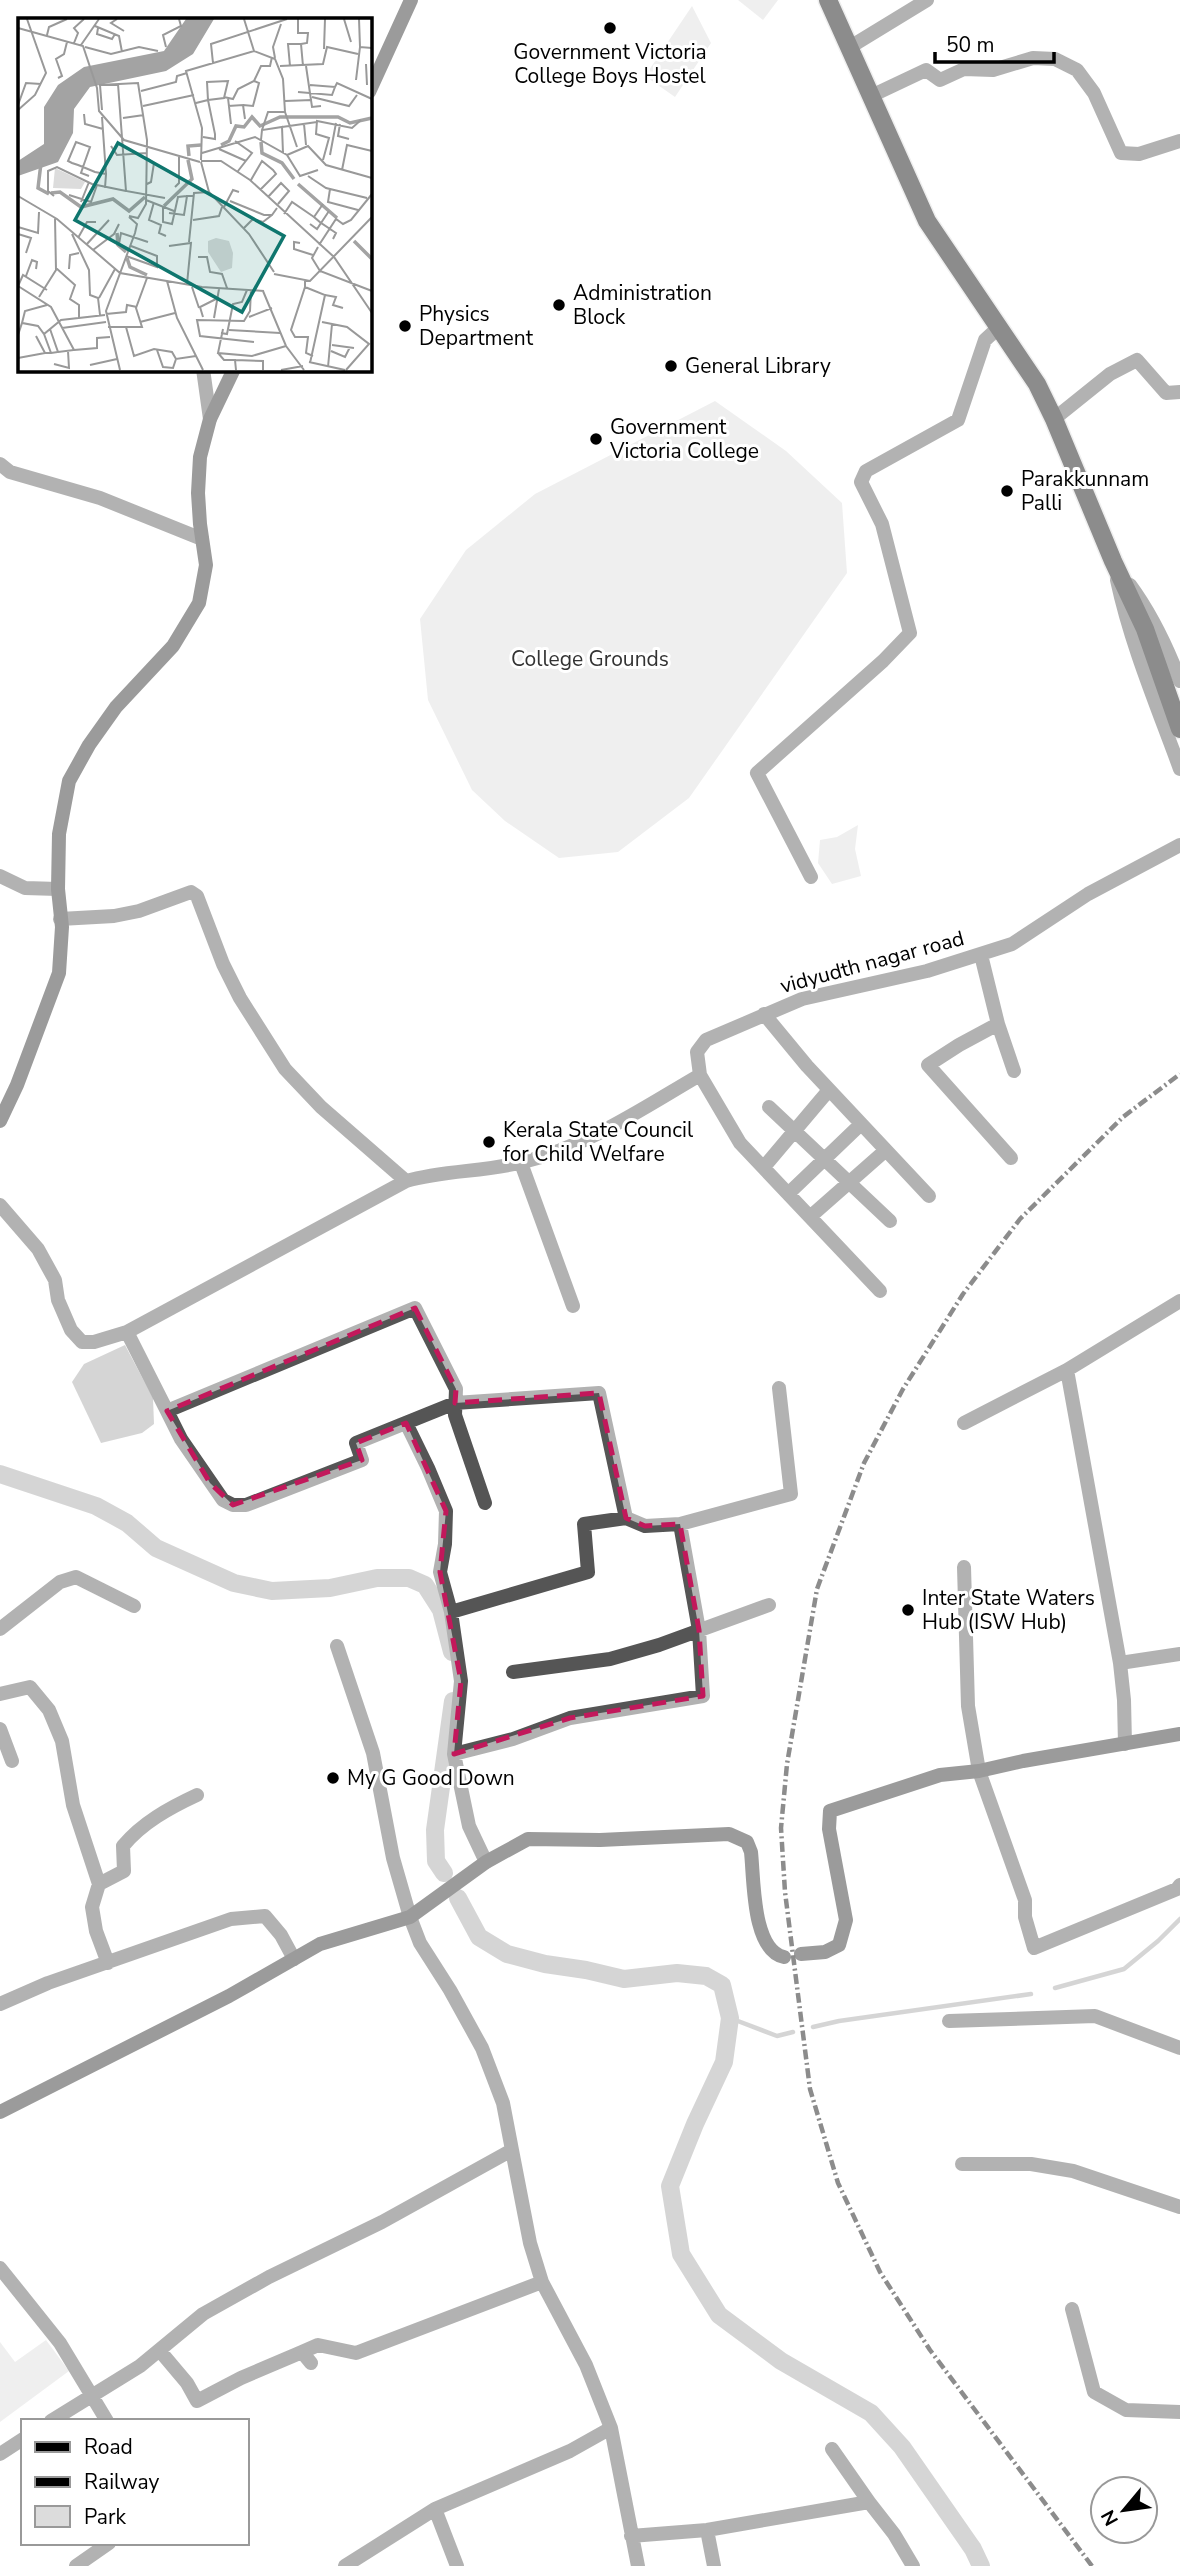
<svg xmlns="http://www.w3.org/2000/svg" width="1180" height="2566" viewBox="0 0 1180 2566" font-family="'Nunito Sans',sans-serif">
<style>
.green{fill:#dcdcdc}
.water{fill:#a3a3a3}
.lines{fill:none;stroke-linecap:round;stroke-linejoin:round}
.stream{stroke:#a3a3a3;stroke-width:4.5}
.canal{stroke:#a3a3a3;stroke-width:18}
.primary-casing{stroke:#dbdbdb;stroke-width:21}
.street{stroke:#555;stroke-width:14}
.secondary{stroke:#222;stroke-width:14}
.primary{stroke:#000;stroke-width:18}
.rail{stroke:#000;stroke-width:4.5;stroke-dasharray:10 3.5 2 3.5;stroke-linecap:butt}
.marked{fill:none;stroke:#c2185b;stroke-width:5;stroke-dasharray:14 9;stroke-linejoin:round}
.poi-dot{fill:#000;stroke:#fff;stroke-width:2.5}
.labels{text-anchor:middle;stroke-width:6;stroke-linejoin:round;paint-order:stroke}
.poi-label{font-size:21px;fill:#000;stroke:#fff;text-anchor:start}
.park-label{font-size:21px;fill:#333;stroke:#fff}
.street-label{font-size:21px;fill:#000;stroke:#fff}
.inset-river{fill:none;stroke:#a3a3a3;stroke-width:3.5}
.inset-road{fill:none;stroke:#999;stroke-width:2}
.view{fill:#0f766e;fill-opacity:0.15;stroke:#0f766e;stroke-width:3.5}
.inset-edge{fill:none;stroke:#000;stroke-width:3.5}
</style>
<rect width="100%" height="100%" fill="#fff"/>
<!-- green -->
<path class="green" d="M738,0H778L763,20Z
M692,6L711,43L675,97L645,76Z
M715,401L786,451L842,503L847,573L689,798L618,852L559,858L505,821L472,790L428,700L420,619L466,550L535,494Z
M858,825L855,849L861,876L832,884L818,863L820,840L837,837Z
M46,2340L69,2371L0,2422V2342L15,2362Z"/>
<!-- water -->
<path class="water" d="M125,1345L153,1398L154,1424L142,1433L101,1443L72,1382L84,1364Z"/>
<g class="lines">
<!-- stream -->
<path class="stream" d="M1055,1988L1124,1969L1158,1941L1180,1919
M730,2018L777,2036L793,2032
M813,2027L839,2021L1031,1994"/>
<!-- canal -->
<path class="canal" d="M0,1474L96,1506L127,1523L156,1548L234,1583L272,1591L330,1588L377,1578H409L425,1585L441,1610L452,1652
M444,1873L436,1861L435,1830L453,1701
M458,1898L479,1937L507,1954L545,1964L586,1970L624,1979L677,1973L706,1976L722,1985L730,2018L724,2062L695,2124L670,2186L681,2254L719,2315L781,2361L871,2413L902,2447L973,2549L981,2566"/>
<!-- primary casing -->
<g class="primary-casing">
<path id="primary" d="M828,0L927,221L1037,384L1054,419L1113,561L1145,629L1180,729"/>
</g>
<!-- street -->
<path class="street" d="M850,47L927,0
M871,96L926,70L940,80L964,69L993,70L1033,58L1055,59L1077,70L1094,93L1121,153L1139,154L1180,141
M203,369L210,419
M1054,419L1110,374L1137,360L1166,393L1180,392
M0,464L10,472L100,498L202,539
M1117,580C1131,645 1157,706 1180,769
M1130,585C1152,615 1167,647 1180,681
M0,876L25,888L58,889
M811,877L757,773L883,661L910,633L882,524L861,482L866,471L958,420L985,340L998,328
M60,919L114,916L139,911L191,892L197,896L223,964L240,998L285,1069L321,1107L406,1181
M981,955L998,1024L1014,1071
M764,1014L807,1066L929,1196
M998,1024L959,1045L928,1065L1011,1158
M769,1107L890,1221
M521,1163L573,1306
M764,1167L829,1090
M789,1193L861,1124
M0,1205L38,1249L55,1280L58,1300L71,1330L82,1342H94L127,1332L406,1181C444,1170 485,1172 523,1162C588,1146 643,1108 700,1075
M811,1216L886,1150
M880,1291L740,1143L700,1075L697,1052L706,1040L802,999L927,971L1012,944L1088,894L1180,845
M127,1332L167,1411L415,1308L456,1389L455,1415L485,1503
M167,1411L181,1439L223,1500L233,1505H246L362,1460L356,1443L455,1403L599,1393L626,1518L584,1524L588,1572L451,1612
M406,1423L428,1468L446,1511L445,1544L440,1572L451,1612L461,1681L454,1754L469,1826L486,1862
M964,1423L1067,1370
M626,1518L645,1526L680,1524
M964,1567L968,1706L979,1771L1025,1900V1917L1034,1948L1177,1889L1180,1885
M0,1629L60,1582L76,1577L134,1606
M1120,1663L1180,1654
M513,1672L610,1659L659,1645L769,1605
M0,1694L30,1687L49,1710L62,1741L73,1805L99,1884
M0,1729L12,1761
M1125,1744L1124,1700L1120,1663L1067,1370L1180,1301
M454,1754L513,1739L570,1718L703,1696L699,1630L680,1524L791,1494L779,1388
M108,1963L96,1931L92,1907L99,1884L124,1871L123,1846C142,1823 169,1808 197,1795
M0,2004L48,1983L231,1919L265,1916L281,1935L294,1959
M949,2021L1095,2016L1180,2048
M512,2150L530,2243L542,2282L586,2365L611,2428L638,2566
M962,2164H1031L1073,2171L1180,2207
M0,2268L60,2343L107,2421
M1072,2309L1094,2392L1126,2410L1180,2412
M160,2351L187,2383L197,2401L241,2378L302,2352L311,2363
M302,2352L318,2345L356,2353L542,2282
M51,2421L140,2366L203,2314L269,2277L382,2222L512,2150L503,2103L482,2048L450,1990L420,1943L410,1917L393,1858L373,1753L337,1646
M832,2449L869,2502
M0,2454L23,2439
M707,2530L714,2566
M631,2536L707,2530L869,2502L894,2534L913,2566
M76,2566L109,2543
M345,2566L435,2509
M457,2566L435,2509L570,2451L611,2428"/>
<!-- secondary -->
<path class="secondary" d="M369,92L411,0
M0,1121L17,1085L59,973L62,927L58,889L59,834L69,781L89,745L116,707L173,646L199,603L206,565L200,524L198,493L200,457L210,419L234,369
M801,1954L825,1952L839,1945L846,1920L829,1829L830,1811L940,1775L979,1771L1023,1761L1180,1734
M0,2112L229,1996L320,1944L410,1917L486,1862L528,1839L600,1840L729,1834L747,1842L751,1852C754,1879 752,1950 784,1957"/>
<!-- primary -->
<use href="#primary" class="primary"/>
<!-- rail -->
<path class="rail" d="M1092,2566L930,2350L880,2272L838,2183L810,2089L785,1892L781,1828L787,1764L817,1589L864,1463L903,1389L963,1294L1020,1219L1123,1117L1180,1074"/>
</g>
<!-- marked area -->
<path d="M0 0H1180V2566H0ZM415,1308L456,1389L455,1403L599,1393L626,1518L645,1526L680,1524L699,1630L703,1696L570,1718L454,1754L461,1681L440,1572L446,1511L406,1423L356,1443L362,1460L233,1505L210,1483L167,1411Z" fill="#fff" fill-opacity=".55" fill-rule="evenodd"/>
<path class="marked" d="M415,1308L456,1389L455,1403L599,1393L626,1518L645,1526L680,1524L699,1630L703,1696L570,1718L454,1754L461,1681L440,1572L446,1511L406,1423L356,1443L362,1460L233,1505L210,1483L167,1411Z"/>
<!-- markers -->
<g class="poi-dot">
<circle cx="610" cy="28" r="7"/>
<circle cx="559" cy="305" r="7"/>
<circle cx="405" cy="326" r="7"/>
<circle cx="671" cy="366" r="7"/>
<circle cx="596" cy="439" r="7"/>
<circle cx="1007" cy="491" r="7"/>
<circle cx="489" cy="1142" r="7"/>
<circle cx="908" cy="1610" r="7"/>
<circle cx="333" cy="1778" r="7"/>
</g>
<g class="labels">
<!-- poi labels -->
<g class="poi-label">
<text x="610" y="59" text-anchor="middle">Government Victoria<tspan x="610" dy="24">College Boys Hostel</tspan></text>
<text x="573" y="300">Administration<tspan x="573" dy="24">Block</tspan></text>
<text x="419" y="321">Physics<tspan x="419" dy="24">Department</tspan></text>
<text x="685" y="373">General Library</text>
<text x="610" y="434">Government<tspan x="610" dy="24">Victoria College</tspan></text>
<text x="1021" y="486">Parakkunnam<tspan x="1021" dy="24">Palli</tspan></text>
<text x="503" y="1137">Kerala State Council<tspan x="503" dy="24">for Child Welfare</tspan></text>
<text x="922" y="1605">Inter State Waters<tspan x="922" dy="24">Hub (ISW Hub)</tspan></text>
<text x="347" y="1785">My G Good Down</text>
</g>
<!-- park labels -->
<g class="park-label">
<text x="590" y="666">College Grounds</text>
</g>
<!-- street labels -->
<g class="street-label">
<text transform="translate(872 962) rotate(-15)" y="7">vidyudth nagar road</text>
</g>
</g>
<!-- overview -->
<g transform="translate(18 18)">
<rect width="354" height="354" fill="#fff"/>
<path d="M37,150L67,164L63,171L35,170ZM198,220L211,223L215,235L214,250L203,254L190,234V223Z" fill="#dcdcdc"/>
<path d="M168,1H196L175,36L148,53L72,69L56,91L55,115L40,144L0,158V143L26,126V89L40,67L66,49L146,33Z" fill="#a3a3a3"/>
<path class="inset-river" d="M243,124L244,135L264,145L276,161M203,127L211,123L218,108L226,109L234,99L242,108L262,99H320L332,105L354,100M171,138L170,128L183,127M23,145L20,170L31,176M280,166L319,200M33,175L42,174L63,189L95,181L111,193L127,179M146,188L174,161L170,142M99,215L100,227L108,234M336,223L354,241M109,240L112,249L129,257"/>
<path class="inset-road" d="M99,1L93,5L106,13M226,1L236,33M280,1V15H290L289,25L283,26M326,1L333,24M341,1L342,29M77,8L101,18L104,34M0,10L65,28L79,70L81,93L106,122L182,144M80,10L79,16L94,21L97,16M29,17L31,9L49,1M56,25L60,15L56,10L66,1M63,27L81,1M67,29L93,36L121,29L140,33M148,29L145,17L163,8L161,1M306,31L307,1M257,40L255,29L263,6M195,45L193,26L269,1M348,46L349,67M262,48L305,46L309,29L340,36M272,48L270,26H283L285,48M288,48L294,89L303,88M40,60L44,58L38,41L46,36L49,24M338,62L342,29L354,30M100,66L108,173L147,180M292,67L317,69L319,65L354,81M123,73L158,64L159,58L169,55M280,74L314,77L317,69M206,79L215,81L220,71L236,63L243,48H252L254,39M294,79L331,88L339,77M210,80L213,106M267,83L294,82M178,85L190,82L206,80L210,63L189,64L190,82L197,116V121L185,119M0,87L8,65L23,66M225,87L235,88L241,65L236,63M125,88L176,77M210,88L225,87L227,101M0,92L17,77L28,55L9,1M84,92L82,67L120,65L129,122L128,186L120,200L111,198M267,94L279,129M66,96L67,106L85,111M84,99L88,156M105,100L126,97M286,106L288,127M322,106L320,118L331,121M264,109L299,104M243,122L244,112L264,109L265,135M217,123L234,135L220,153M93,128L99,137L129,135M201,131L228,143M184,135L237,119L269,137L282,158L300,152M269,137L290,128L308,147L354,160M312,137L318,105M183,142L184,110L168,53L236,33L257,41L265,61L267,94H250L244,112M305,142L311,120L298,116L299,103L334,110L343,102M183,143H203L232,162L316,239L354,295M183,144L191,174L231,216L256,254M324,152L329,127L354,133M71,158L63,155L65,149L72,129L58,124L50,143L54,145L60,147L65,149L77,154L88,156L87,170M290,158L308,170L349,180M233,162L244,143L255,152L258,156L242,172M129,166L133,164L136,145L129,140M157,169L161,165V138M312,171L310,184L340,192M51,177L73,184L79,167M0,178L39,201L102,255L184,269L246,273M36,178L30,173V153L39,149L74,166L108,173M250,179L263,165L271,173L260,186M128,182L156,193M212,183L246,197H254L259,190M63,184L71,164M136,184L131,202L143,207L141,215L148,218M305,186L296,199L303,205L311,193M145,189V204L154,206L160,179L169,178M206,189L215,172L221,174M151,195L166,197L169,178H175M266,196L274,184L296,199M175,202L201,198L204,189M292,206L299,211L303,205L318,215L315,221M0,209L20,215L21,194M225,211L235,201L245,204L254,197M0,216L13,220L8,235M54,216L71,252L72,277L80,280L82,297M60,220L69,204H78M171,224L176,175L191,174M282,225L276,224V231L295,237M68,227L91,202M301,227L318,201L325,206L333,202L354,176M151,228L173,225L169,266M300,229L294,240L302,253L354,273M75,232L96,216L101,206M111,233L101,226L103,215L130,224M108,238L139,249V238L113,228M180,239H189L192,254L204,256L209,270M38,250L57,267L52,281L61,287V300M51,251L52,237L61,235M256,256L292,263L354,199M8,258L14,242L19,244L18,251M287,262V269L307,277L292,345M149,263L159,300L185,352M0,268L33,289L56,332L40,334M0,268L5,257L29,272M174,269L181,290M287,269L273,312L277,319H290L288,335L295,338M233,272L232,293L226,303L179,302L182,318L236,324M245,273L268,328L286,352M307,277L318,279L315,287L325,290M21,279L38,252L37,200M81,280L97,251M88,296L108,294L109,287L119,289M185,299L182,289L198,281M231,299L254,290M196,300L201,271M122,304L157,295M304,304L329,309L351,326L328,352M4,305L7,293L29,287M90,309H124L118,290L129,260M108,309L116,338L136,331L154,334L158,341L178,338M44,310L88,304M32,311L40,334L33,335M205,311L200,335L234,338L268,328M211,312L262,315M203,315L209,316L215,286L224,284L229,272M0,317L4,305L20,308L26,316L43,302L87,297M18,318L27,335H33L26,316M314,327L336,330M56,332L79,330V320L92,319M139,332L145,349L155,350L158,341M313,333L327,339L332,329M200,335L206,342H217L218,352M0,340L27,335M217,342L245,343V352M291,344L327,352M36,346L51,350L50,333M72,347L99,341M310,349L314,306M102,352L88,293L117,215L119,206L111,199M263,352L285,348"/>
<path class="view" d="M100,125L266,218L224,294L57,202Z"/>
<rect width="354" height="354" class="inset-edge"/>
</g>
<!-- legend -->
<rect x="21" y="2419" width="228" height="126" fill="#ffffff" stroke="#999999" stroke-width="2"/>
<rect x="35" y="2442" width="35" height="10" fill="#000000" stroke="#999999" stroke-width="2"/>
<text x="84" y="2454" font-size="21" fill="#000000">Road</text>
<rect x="35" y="2477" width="35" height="10" fill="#000000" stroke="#999999" stroke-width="2"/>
<text x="84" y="2489" font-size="21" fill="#000000">Railway</text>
<rect x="35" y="2506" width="35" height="21" fill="#dcdcdc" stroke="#999999" stroke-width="2"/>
<text x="84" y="2524" font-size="21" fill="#000000">Park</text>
<!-- north arrow -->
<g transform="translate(1124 2510) rotate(241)"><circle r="33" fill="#ffffff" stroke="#999999" stroke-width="2"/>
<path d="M0-5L12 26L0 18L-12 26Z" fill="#000000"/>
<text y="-10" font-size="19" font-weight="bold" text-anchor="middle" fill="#000000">N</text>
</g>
<!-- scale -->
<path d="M935 52v10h119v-10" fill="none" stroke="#000000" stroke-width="3.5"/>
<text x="946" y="52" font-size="21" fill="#000000" stroke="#ffffff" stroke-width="5" paint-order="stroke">50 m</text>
</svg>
